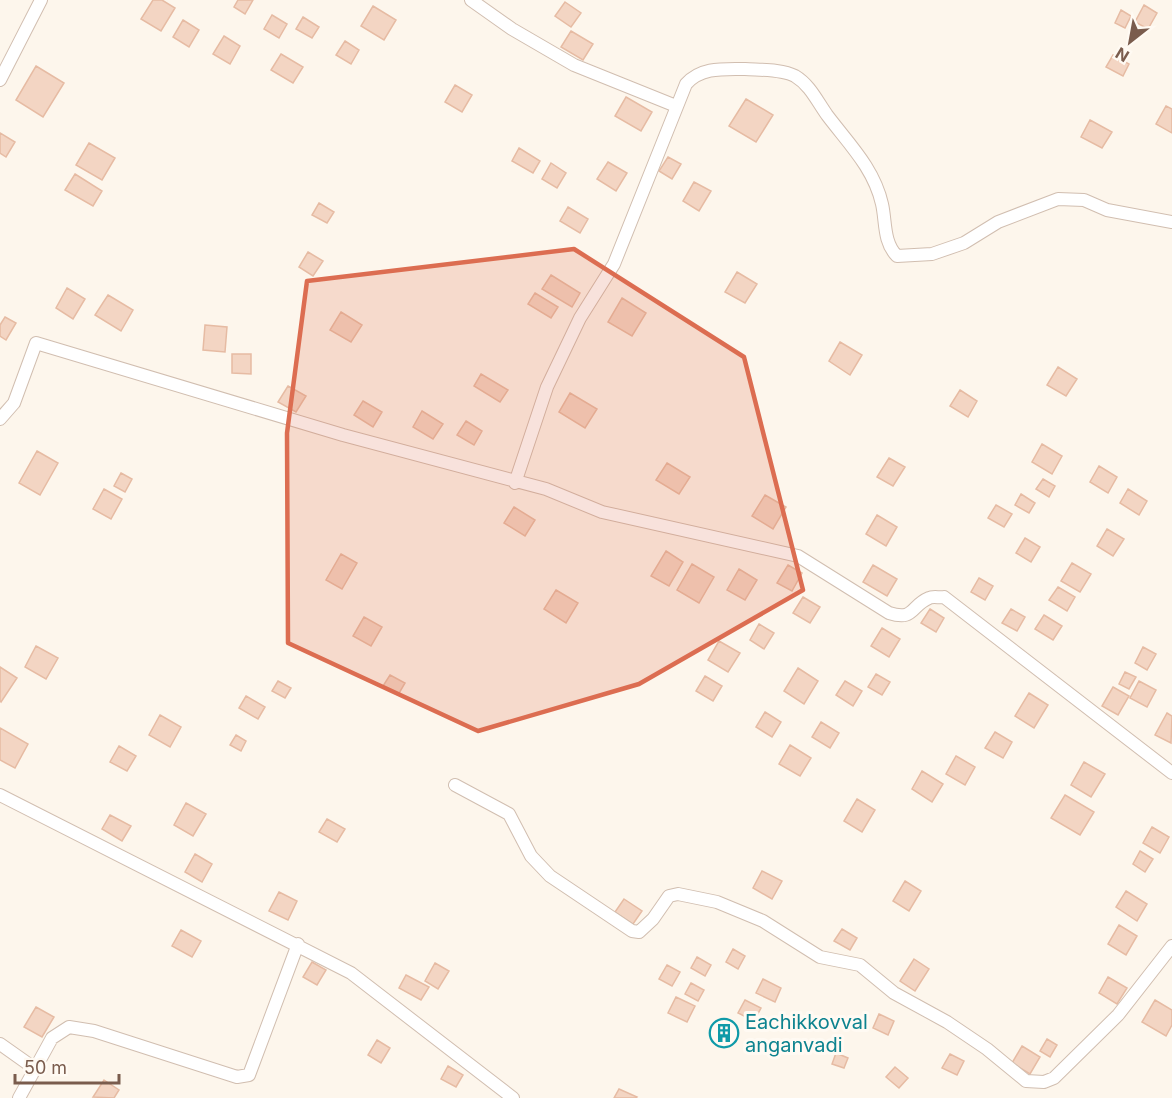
<svg xmlns="http://www.w3.org/2000/svg" width="1172" height="1098" viewBox="0 0 1172 1098" font-family="Inter,sans-serif">
<style>
.building{fill:#f3d5c3;stroke:#e6bba3;stroke-width:1.5}
.lines{fill:none;stroke-linecap:round;stroke-linejoin:round}
.minor-casing{stroke:#d1beb0;stroke-width:14}
.minor{stroke:#fff;stroke-width:12}
.marked{fill:#dc6d51;fill-opacity:0.2;stroke:#dc6d51;stroke-width:4.5;stroke-linejoin:round}
.labels{text-anchor:middle;stroke-width:6;stroke-linejoin:round;paint-order:stroke}
.culture-label{font-size:20px;fill:#0d838f;stroke:#fffaf3;text-anchor:start}
</style>
<rect width="100%" height="100%" fill="#fdf6ec"/>
<!-- building -->
<path class="building" d="M153,0H162L175,8L161,31L141,19Z
M238,0H253L245,14L234,7Z
M565,2L581,13L571,27L555,16Z
M1144,5L1157,13L1148,29L1135,22Z
M373,6L396,20L384,40L361,26Z
M1121,10L1131,16L1125,28L1115,23Z
M272,15L287,24L279,38L264,29Z
M303,17L319,27L312,38L296,29Z
M183,20L199,30L189,47L173,37Z
M571,31L593,44L583,60L561,47Z
M224,36L240,46L230,64L213,54Z
M345,41L359,50L351,64L336,55Z
M281,54L303,67L293,83L271,70Z
M1113,55L1129,64L1123,76L1106,67Z
M36,66L64,83L43,117L16,100Z
M455,85L472,95L462,112L445,102Z
M626,97L652,112L641,131L615,116Z
M746,99L773,115L756,142L729,126Z
M1166,106L1172,109V133L1156,124Z
M1090,120L1112,132L1102,148L1081,137Z
M0,133L15,142L6,157L0,153Z
M89,143L115,158L102,180L76,165Z
M519,148L540,161L533,173L512,161Z
M668,157L681,164L672,179L659,171Z
M608,162L627,173L616,191L597,179Z
M551,163L566,173L557,188L542,179Z
M75,174L102,191L93,206L65,190Z
M694,182L711,191L699,211L683,201Z
M319,203L334,212L327,223L312,215Z
M568,207L588,219L580,233L560,221Z
M308,252L323,261L313,276L299,267Z
M737,272L757,284L745,303L725,292Z
M551,275L580,293L572,307L542,289Z
M67,288L85,299L73,319L56,308Z
M535,293L558,307L551,318L528,304Z
M108,295L133,310L121,331L95,315Z
M622,298L646,313L632,336L608,322Z
M341,312L362,325L351,342L330,330Z
M5,317L16,323L6,340L0,336V325Z
M205,325L227,327L225,352L203,350Z
M840,342L862,355L850,375L829,361Z
M232,354H251V374L232,373Z
M1058,367L1077,379L1066,396L1047,385Z
M481,374L508,390L500,402L474,386Z
M288,386L306,396L296,412L278,402Z
M960,390L977,401L968,417L950,406Z
M570,393L597,409L585,428L559,412Z
M363,401L382,412L373,427L354,415Z
M422,411L443,424L433,439L413,427Z
M466,421L482,431L474,445L457,435Z
M1042,444L1062,456L1052,474L1032,462Z
M37,451L58,463L40,495L19,483Z
M889,458L905,467L893,486L877,477Z
M667,463L690,477L679,494L656,480Z
M1099,466L1117,477L1108,493L1090,482Z
M121,473L132,479L125,492L114,486Z
M1043,479L1055,486L1049,497L1036,489Z
M104,489L122,499L111,519L93,509Z
M1128,489L1147,501L1139,515L1120,503Z
M1021,494L1035,503L1029,513L1015,505Z
M765,495L786,507L773,529L752,516Z
M996,505L1012,514L1004,527L988,518Z
M514,507L535,520L525,536L504,523Z
M877,515L897,527L886,546L866,534Z
M1107,529L1124,539L1113,556L1097,546Z
M1025,538L1040,547L1031,562L1016,553Z
M666,551L683,562L669,586L651,576Z
M341,554L357,563L342,589L326,580Z
M1072,563L1091,574L1080,592L1061,581Z
M692,564L714,577L699,603L677,590Z
M788,565L802,573L792,591L777,583Z
M873,565L897,579L887,596L863,582Z
M739,569L757,580L745,600L727,590Z
M979,578L993,586L985,600L971,592Z
M1058,587L1075,597L1067,611L1049,600Z
M556,590L578,603L566,623L544,609Z
M803,597L820,607L810,623L793,613Z
M930,609L944,618L936,632L921,623Z
M1011,609L1025,617L1017,631L1002,623Z
M1044,615L1062,626L1053,640L1035,629Z
M364,617L382,627L371,646L353,636Z
M759,624L774,633L764,649L750,640Z
M882,628L900,639L889,657L871,646Z
M719,641L740,653L728,672L708,660Z
M36,646L58,658L46,679L25,667Z
M1143,647L1156,654L1147,670L1135,663Z
M0,667L17,678L1,702L0,701Z
M798,668L818,681L804,704L784,691Z
M1125,672L1136,677L1129,689L1119,684Z
M876,674L890,682L882,695L868,687Z
M390,675L405,683L398,695L383,686Z
M705,676L722,686L713,701L696,691Z
M278,681L291,688L285,698L272,691Z
M845,681L862,691L853,706L836,695Z
M1139,681L1156,690L1147,707L1130,698Z
M1113,687L1129,696L1118,715L1102,706Z
M1029,693L1048,705L1034,728L1015,716Z
M246,696L265,707L258,719L239,708Z
M765,712L781,722L772,737L756,727Z
M1167,713L1172,716L1171,743L1155,735Z
M160,715L181,727L170,747L149,735Z
M821,722L839,733L830,748L812,737Z
M0,728L28,744L15,768L0,760Z
M995,732L1012,742L1003,758L985,748Z
M236,735L246,741L241,751L230,745Z
M790,745L811,758L800,776L779,764Z
M119,746L136,756L127,771L110,762Z
M956,756L975,767L965,785L946,774Z
M1084,762L1105,774L1091,797L1071,785Z
M922,771L943,784L932,802L912,789Z
M1065,795L1094,812L1080,835L1051,818Z
M857,799L875,810L862,832L844,821Z
M186,803L206,814L193,836L174,825Z
M110,815L131,826L122,841L102,829Z
M327,819L345,829L337,842L319,832Z
M1152,827L1169,837L1160,853L1143,843Z
M1140,851L1153,859L1145,872L1133,864Z
M195,854L212,864L202,882L185,872Z
M762,871L782,881L772,899L753,888Z
M905,881L921,891L909,911L893,901Z
M1126,891L1147,904L1137,921L1116,907Z
M279,892L297,901L288,920L269,911Z
M624,899L642,911L633,924L615,912Z
M1119,925L1137,936L1126,955L1108,944Z
M842,929L857,938L850,950L834,941Z
M181,930L201,941L192,957L172,946Z
M733,949L745,956L738,969L726,962Z
M697,957L711,965L705,976L691,968Z
M914,959L929,969L915,991L900,981Z
M312,962L326,970L317,985L303,977Z
M435,963L449,971L438,989L425,981Z
M667,965L680,972L672,986L659,979Z
M406,975L429,987L421,1000L399,988Z
M1108,977L1127,988L1117,1004L1099,993Z
M763,979L781,988L775,1002L756,993Z
M691,983L704,990L698,1001L685,994Z
M676,997L695,1006L687,1022L668,1013Z
M745,1000L761,1008L754,1021L738,1013Z
M1155,1000L1172,1010V1025L1166,1036L1142,1022Z
M36,1007L54,1017L42,1037L24,1027Z
M879,1014L894,1021L888,1035L873,1028Z
M720,1021L733,1029L725,1042L715,1036Z
M1047,1039L1057,1045L1050,1057L1040,1051Z
M377,1040L390,1048L381,1063L368,1055Z
M1022,1046L1040,1057L1030,1074L1012,1063Z
M836,1053L848,1058L844,1068L832,1064Z
M950,1054L964,1061L957,1075L942,1068Z
M448,1066L463,1075L456,1087L441,1079Z
M895,1067L908,1078L899,1088L886,1077Z
M104,1080L119,1090L114,1098L93,1097Z
M619,1089L637,1097L636,1098H614Z"/>
<g class="lines">
<!-- minor casing -->
<g class="minor-casing">
<path id="minor" d="M471,0L512,29L574,65L676,106
M0,80L41,0
M0,419L14,403L36,343L343,435L546,489L602,512L798,556L889,613C915,621 910,606 929,598C933,596 940,598 944,597L1172,773
M515,483L547,387L580,318L614,264L686,84C701,67 723,69 745,69C760,70 782,69 795,76C810,85 817,101 827,115C848,143 874,168 882,204C886,221 883,242 897,256L932,254L964,243L998,222L1058,199L1084,200L1107,210L1172,222
M455,785L509,814L531,856L550,876L632,931L639,932L653,919L669,896L678,894L717,902L763,921L820,957L860,965L894,993L947,1022L987,1049L1026,1081L1044,1082L1054,1078L1118,1015L1172,946
M0,795L351,973L513,1098
M0,1044L34,1068
M19,1098L52,1038L69,1027L94,1031L237,1077L249,1075L298,944"/>
</g>
<!-- minor -->
<use href="#minor" class="minor"/>
</g>
<!-- marked area -->
<path class="marked" d="M574,249L744,357L803,590L639,684L478,731L288,643L287,433L307,281Z"/>
<!-- icons -->
<defs>
<g id="building-ring" transform="scale(1.5)"><circle r="9.5" fill="#fffaf3" stroke="#0f9aa8" stroke-width="1.5"/><path d="M-4-6H4V6H1V3H-1V6H-4ZM-2.5-4.3h1.7v1.8h-1.7ZM.8-4.3h1.7v1.8H.8ZM-2.5-1h1.7V.8h-1.7ZM.8-1h1.7V.8H.8Z" fill="#0f9aa8"/></g>
</defs>
<g fill-rule="evenodd">
<use href="#building-ring" x="724" y="1033"/>
</g>
<g class="labels">
<!-- culture labels -->
<g class="culture-label">
<text x="745" y="1029">Eachikkovval<tspan x="745" dy="23">anganvadi</tspan></text>
</g>
</g>
<!-- north arrow -->
<g transform="translate(1130 42) rotate(211)" stroke="#fffaf3" stroke-width="4.5" paint-order="stroke">
<path d="M0-4.5L10 22L0 15L-10 22Z" fill="#7a5c4d"/>
<text y="-9" font-size="16" font-weight="bold" text-anchor="middle" fill="#7a5c4d">N</text>
</g>
<!-- scale -->
<path d="M15 1074v9h104v-9" fill="none" stroke="#7a5c4d" stroke-width="3"/>
<text x="24" y="1074" font-size="18" fill="#7a5c4d" stroke="#fffaf3" stroke-width="4.5" paint-order="stroke">50 m</text>
</svg>
